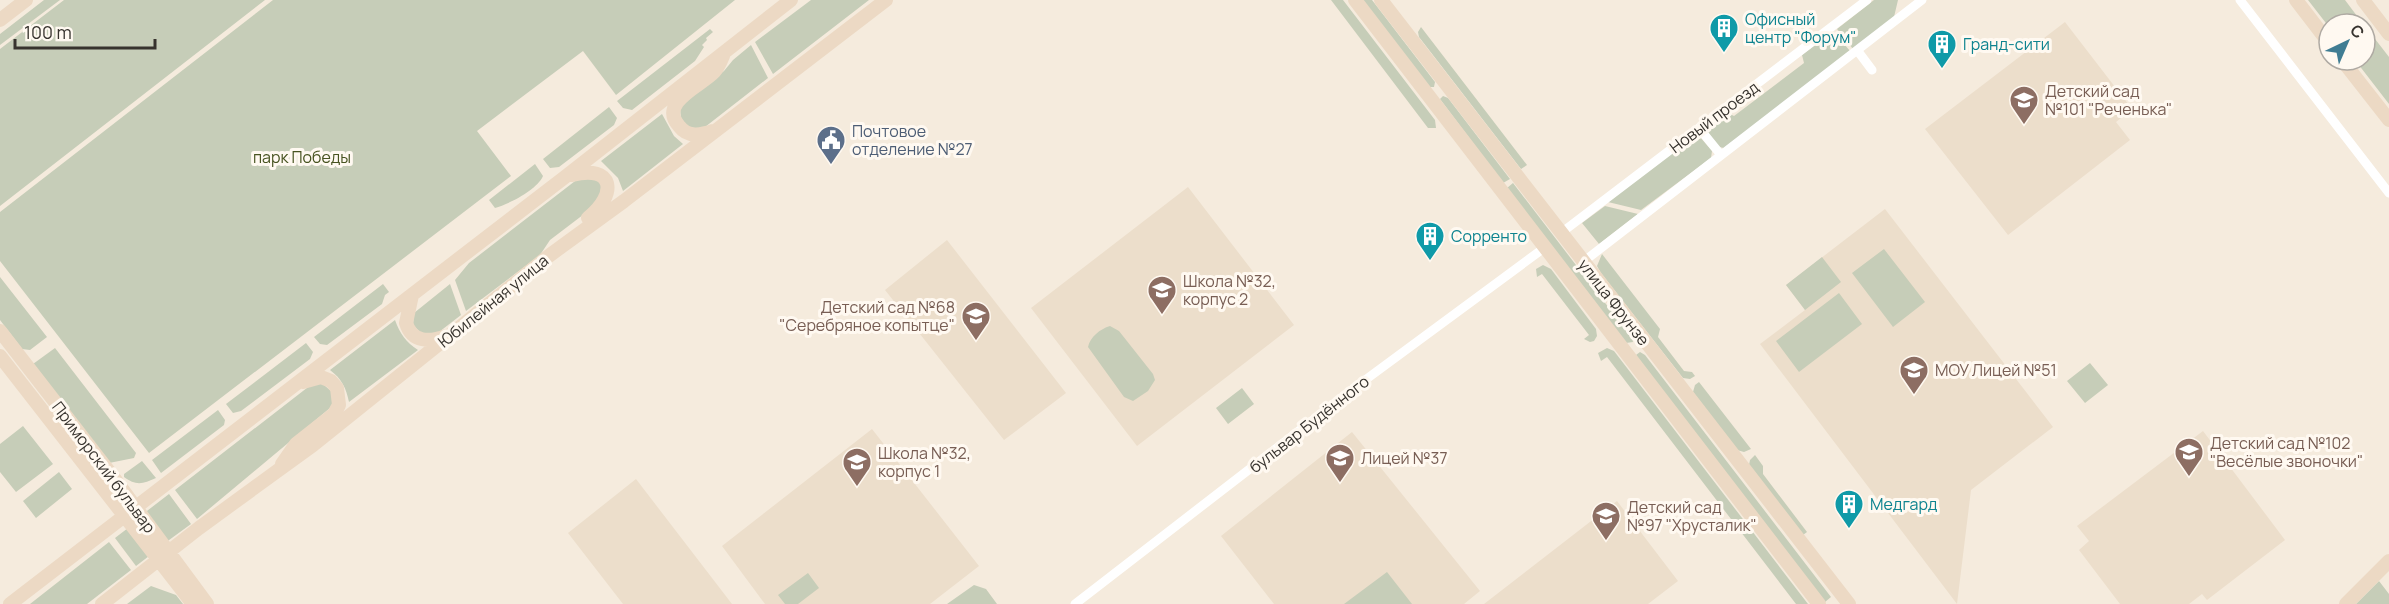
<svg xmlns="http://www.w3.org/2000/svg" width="2389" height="604" viewBox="0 0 2389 604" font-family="Manrope,sans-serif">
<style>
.built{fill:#ecdecb}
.green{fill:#c6cdb8}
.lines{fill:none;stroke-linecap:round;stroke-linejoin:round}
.minor{stroke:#fff;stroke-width:9}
.secondary{stroke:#ecd9c4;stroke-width:14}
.labels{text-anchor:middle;stroke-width:6;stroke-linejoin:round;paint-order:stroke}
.culture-label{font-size:16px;fill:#0d838f;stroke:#fff9f1;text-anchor:start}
.education-label{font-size:16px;fill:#785e54;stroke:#fff9f1;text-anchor:start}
.street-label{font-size:16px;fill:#37332e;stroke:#fff9f1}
.service-label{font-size:16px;fill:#4e5e75;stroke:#fff9f1;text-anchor:start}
.park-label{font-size:16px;fill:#475320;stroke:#fff9f1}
</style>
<rect width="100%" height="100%" fill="#f5ebdd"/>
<!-- built -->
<path class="built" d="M2065,22L2132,109L2116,122L2130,140L2008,235L1925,129Z
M1188,187L1294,325L1137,446L1031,308Z
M1885,209L2053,427L1971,490L1957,604L1760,344L1805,310L1786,285Z
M947,240L1066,393L1004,440L885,290Z
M872,429L979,566L930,604H765L722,546Z
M2203,431L2285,540L2207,600L2202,594L2189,604H2120L2079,550L2089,541L2077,526Z
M1352,432L1480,591L1464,604H1274L1221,536Z
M636,479L732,604H623L568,533Z
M1617,501L1678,581L1648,604H1484Z"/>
<!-- green -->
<path class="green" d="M44,0H60L0,45V34Z
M64,0H265L0,206V49Z
M273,0H735L616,95L583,51L477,131L511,176L149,453L0,261V212Z
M811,0H869L773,74L755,42Z
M1331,0H1343L1435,120L1436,128H1428Z
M1362,0H1372L1435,82L1434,87H1429Z
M1874,0H1898L1894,17L1853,49L1837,29Z
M2308,0H2345L2363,24H2329V27Z
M2365,26L2389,57V104L2355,60H2365Z
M1421,27L1527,165L1521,169L1419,37L1418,32Z
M710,29L713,32L706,38L707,40L702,45L704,47L695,61L632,110L623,108L617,101Z
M1833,31L1850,51L1724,148L1719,147L1707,131L1709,125L1726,112L1734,116L1804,63L1802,55Z
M751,45L768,78L705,127L701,129L688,127L681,118L680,109L685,101L724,71L733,60Z
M1443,96L1448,98L1510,179L1503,183L1440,99Z
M609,107L617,118L614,125L559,167L550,168L543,159Z
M662,114L674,136L683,144L623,191L618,178L601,161Z
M1695,136L1700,137L1712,151L1711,158L1641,210L1608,202Z
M535,164L543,176C537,190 509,204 495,208L489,200Z
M591,176L604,185L596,205L550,240L540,255L466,311L455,280L469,263L579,178Z
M1513,183L1632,338L1633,342L1626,343L1507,188Z
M1605,206L1638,214L1599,244L1582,223Z
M1884,249L1925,302L1893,327L1852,273Z
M1602,254L1660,329L1658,337L1684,371L1692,372L1695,376L1690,379L1683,378L1601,273L1597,266Z
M1822,257L1841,282L1805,310L1786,285Z
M1543,265L1551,269L1596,329L1597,336L1594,341L1590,342L1584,339L1589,335L1542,274L1537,277L1536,269Z
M0,277L47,337L30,350L22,349L0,320Z
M383,284L389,292L385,295L382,304L327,345L320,344L314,337Z
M450,284L461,315L439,332L424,336L413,325L414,313Z
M1839,293L1862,324L1799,372L1776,341Z
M395,320C400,334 406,342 418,350L349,402C346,388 342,379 330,370Z
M1110,326L1119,331L1153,374L1155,380L1148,391L1133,401L1124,397L1088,347C1090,337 1100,329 1110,326Z
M306,343L313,352L310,359L241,411L233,413L226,404Z
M55,348L136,453L134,458L109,463L33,364Z
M1607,348L1614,351L1808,604H1796L1607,357L1601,361L1598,353Z
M1640,352L1645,355L1831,597L1825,602L1638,359L1636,355Z
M2090,363L2108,385L2085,403L2067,381Z
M1699,382L1751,449L1744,452L1737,450L1693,392L1695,385Z
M317,383L323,384L332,392L333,404L330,408L197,519L175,490L312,384Z
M1242,388L1254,404L1228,424L1216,408Z
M218,410L225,420L224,425L161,473L152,460Z
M23,426L53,464L16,492L0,472V444Z
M1755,455L1763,466V474L1807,532L1803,535L1749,465L1750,460Z
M142,461L156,478C143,484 136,486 124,477V474Z
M59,472L72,489L36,518L23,501Z
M169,494L191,524L165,543L143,514Z
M128,528L149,556L136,566L115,538Z
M109,542L131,570L87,604H30Z
M1387,572L1412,604H1344Z
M808,573L819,588L798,604H785L778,595Z
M2379,581L2389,594V604H2356Z
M974,585L986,589L997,604H947Z
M151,586L176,595L183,604H127Z"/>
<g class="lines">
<!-- minor -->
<path class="minor" d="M2240,0L2389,193
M1857,50L1872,70
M1699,128L1721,155
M1561,233L1867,0
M1583,262L1922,0
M1075,604L1357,386L1544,248"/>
<!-- secondary -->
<path class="secondary" d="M1355,0L1819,604
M1381,0L1849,604
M2296,0L2329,43
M2363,0L2389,34
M0,20L26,0
M2342,60L2389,120
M713,131C701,135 688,138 679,126C658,102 701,86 714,72C718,68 721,61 723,56
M572,175C614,164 618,194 588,218
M412,295L406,323C412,343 430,342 446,336
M0,331L111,474L207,604
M0,356L193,604
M282,464L296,444L334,414L339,405L337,388L331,381L321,377L303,382
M10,604L565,177L791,0
M102,604L199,528L313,445L550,255L624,201L886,0
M2346,604L2389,561"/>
</g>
<!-- icons -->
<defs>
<g id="building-pin" transform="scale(1.5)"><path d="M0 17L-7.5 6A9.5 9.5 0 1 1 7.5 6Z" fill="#0f9aa8" stroke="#fff9f1"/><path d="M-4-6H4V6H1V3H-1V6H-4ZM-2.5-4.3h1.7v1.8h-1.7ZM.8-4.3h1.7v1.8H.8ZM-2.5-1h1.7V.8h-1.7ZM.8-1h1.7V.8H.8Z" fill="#fff"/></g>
<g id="school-pin" transform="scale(1.5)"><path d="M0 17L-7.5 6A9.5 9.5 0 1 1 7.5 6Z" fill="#8d6e63" stroke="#fff9f1"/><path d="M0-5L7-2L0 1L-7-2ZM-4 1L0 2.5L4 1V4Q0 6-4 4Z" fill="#fff"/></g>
<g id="civic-pin" transform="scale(1.5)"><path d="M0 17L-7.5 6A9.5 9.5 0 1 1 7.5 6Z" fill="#5c6f8a" stroke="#fff9f1"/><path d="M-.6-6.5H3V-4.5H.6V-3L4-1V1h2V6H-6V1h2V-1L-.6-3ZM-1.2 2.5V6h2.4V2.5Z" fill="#fff"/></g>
</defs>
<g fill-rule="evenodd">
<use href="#building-pin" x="1724" y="28"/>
<use href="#building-pin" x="1942" y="44"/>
<use href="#school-pin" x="2024" y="100"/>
<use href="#civic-pin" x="831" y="140"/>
<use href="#building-pin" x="1430" y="236"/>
<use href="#school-pin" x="1162" y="290"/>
<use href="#school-pin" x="976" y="316"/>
<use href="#school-pin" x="1914" y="370"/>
<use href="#school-pin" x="2189" y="452"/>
<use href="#school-pin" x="1340" y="458"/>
<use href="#school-pin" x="857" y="462"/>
<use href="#building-pin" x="1849" y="504"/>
<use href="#school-pin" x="1606" y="516"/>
</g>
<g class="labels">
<!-- culture labels -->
<g class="culture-label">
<text x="1745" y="25">Офисный<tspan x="1745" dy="18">центр "Форум"</tspan></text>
<text x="1963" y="50">Гранд-сити</text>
<text x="1451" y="242">Сорренто</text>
<text x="1870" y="510">Медгард</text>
</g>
<!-- education labels -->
<g class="education-label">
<text x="2045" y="97">Детский сад<tspan x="2045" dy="18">№101 "Реченька"</tspan></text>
<text x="1183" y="287">Школа №32,<tspan x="1183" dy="18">корпус 2</tspan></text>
<text x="955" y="313" text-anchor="end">Детский сад №68<tspan x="955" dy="18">"Серебряное копытце"</tspan></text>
<text x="1935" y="376">МОУ Лицей №51</text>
<text x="2210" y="449">Детский сад №102<tspan x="2210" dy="18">"Весёлые звоночки"</tspan></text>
<text x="878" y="459">Школа №32,<tspan x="878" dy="18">корпус 1</tspan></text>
<text x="1361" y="464">Лицей №37</text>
<text x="1627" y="513">Детский сад<tspan x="1627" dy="18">№97 "Хрусталик"</tspan></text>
</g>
<!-- street labels -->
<g class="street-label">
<text transform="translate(1714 117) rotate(-37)" y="6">Новый проезд</text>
<text transform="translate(493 301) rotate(-39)" y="6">Юбилейная улица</text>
<text transform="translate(1614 302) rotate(52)" y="6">улица Фрунзе</text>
<text transform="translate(1309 424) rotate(-38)" y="6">бульвар Будённого</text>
<text transform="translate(104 467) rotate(53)" y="6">Приморский бульвар</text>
</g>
<!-- service labels -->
<g class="service-label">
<text x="852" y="137">Почтовое<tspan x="852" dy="18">отделение №27</tspan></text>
</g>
<!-- park labels -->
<g class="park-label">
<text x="302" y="163">парк Победы</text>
</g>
</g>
<!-- north arrow -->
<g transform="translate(2347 42) rotate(44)"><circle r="28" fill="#fff9f1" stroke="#afaaa3" stroke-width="1.5"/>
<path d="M0-4.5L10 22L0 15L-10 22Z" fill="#407d93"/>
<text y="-9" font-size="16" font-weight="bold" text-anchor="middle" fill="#37332e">С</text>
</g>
<!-- scale -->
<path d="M15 39v9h140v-9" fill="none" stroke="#37332e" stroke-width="3"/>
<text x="24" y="39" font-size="18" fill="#37332e" stroke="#fff9f1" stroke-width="4.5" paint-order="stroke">100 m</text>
</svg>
